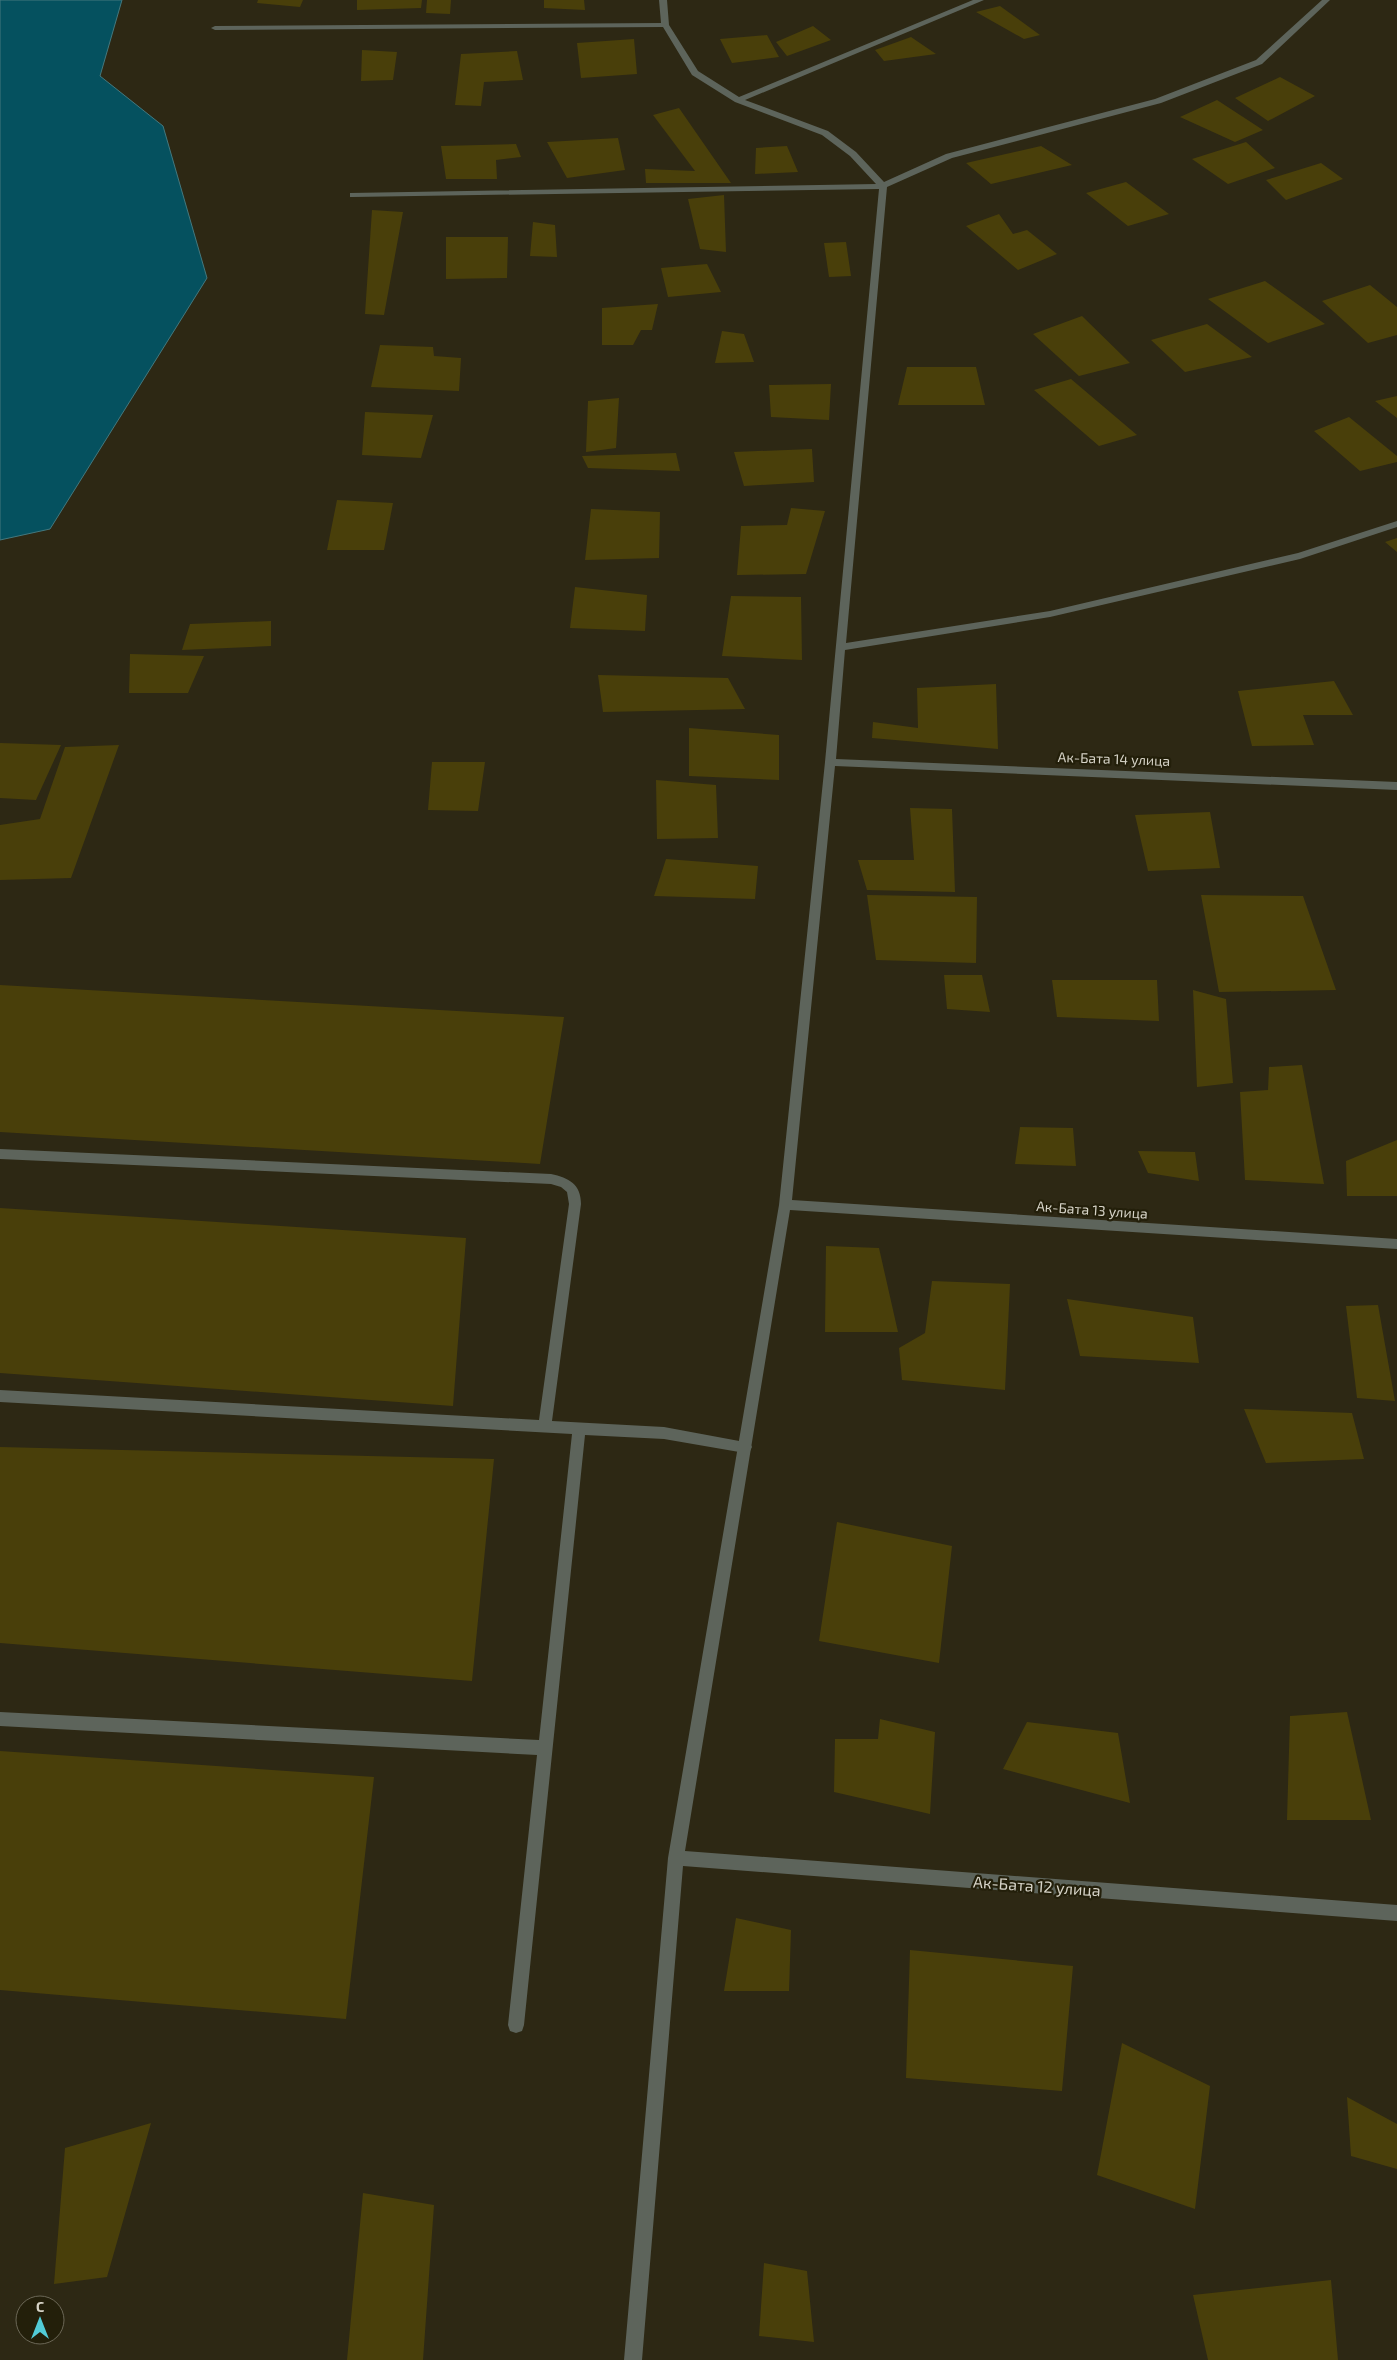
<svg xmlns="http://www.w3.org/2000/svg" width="1397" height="2360" viewBox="0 0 1397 2360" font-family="'Exo 2',sans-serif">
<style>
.water{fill:#05515f;stroke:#44787e}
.building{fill:#493f0a}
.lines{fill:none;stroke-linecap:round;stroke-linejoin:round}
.lane{fill:#5d645b;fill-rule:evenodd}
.street{fill:#5d645b;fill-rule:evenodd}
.labels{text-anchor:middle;stroke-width:4.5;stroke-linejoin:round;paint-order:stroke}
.street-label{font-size:14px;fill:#d6d3c7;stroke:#231f0a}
.near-street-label{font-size:16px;fill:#d6d3c7;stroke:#231f0a}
</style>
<rect width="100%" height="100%" fill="#2d2814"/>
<!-- water -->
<path class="water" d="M0,0H122L100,76L163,126L207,278L50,529L0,540Z"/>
<!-- building -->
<path class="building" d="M258,0H303L300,7L257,3Z
M357,0H422L421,8L357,10Z
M427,0H451L450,14L426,13Z
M544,0H584L585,10L544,8Z
M1000,6L1040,35L1024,39L976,12Z
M813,26L831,40L787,56L776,42Z
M767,35L779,57L732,63L720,39Z
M911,37L936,54L884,61L875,50Z
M634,39L637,74L581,78L577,43Z
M362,50L397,52L393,80L361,81Z
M517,51L523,80L484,82L481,106L455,105L461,54Z
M1280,77L1315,96L1268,121L1235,98Z
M1217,100L1263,130L1235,142L1180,117Z
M679,108L731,183H646L645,169L695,171L653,115Z
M618,138L625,170L567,178L547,142Z
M1246,142L1275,168L1228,184L1192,159Z
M516,144L521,157L496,160L497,179H446L441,146Z
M787,146L798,172L755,174L756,148Z
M1041,146L1072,165L991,184L966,163Z
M1321,163L1343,179L1286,200L1266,180Z
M1126,182L1169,214L1128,226L1086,193Z
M724,195L726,252L700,249L688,199Z
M372,210L403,212L384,315L365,314Z
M999,214L1013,234L1027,230L1057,254L1018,270L966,226Z
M533,222L555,225L557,257L530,256Z
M446,237H508L507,278L446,279Z
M846,242L851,276L829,277L824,243Z
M707,264L721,292L668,297L661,268Z
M1265,281L1325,324L1268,343L1208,299Z
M1370,285L1397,307V335L1368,343L1322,301Z
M658,304L652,330H641L633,345H602V308Z
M1082,316L1130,363L1079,376L1033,334Z
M1207,324L1252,357L1185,372L1151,340Z
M722,331L744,334L754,362L715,363Z
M380,345L433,347L434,356L461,358L459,391L371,387Z
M907,367H976L985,405H898Z
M1071,379L1137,435L1099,446L1034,390Z
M831,384L829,420L771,417L769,385Z
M1397,396V418L1375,401Z
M619,398L616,448L586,452L588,401Z
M365,412L433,415L421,458L362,455Z
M1349,417L1397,456V462L1360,471L1314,431Z
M812,449L814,482L744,486L734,452Z
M676,453L680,471L588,468L582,456Z
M337,500L393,503L384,550H327Z
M791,508L825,511L806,574L737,575L741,526L787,525Z
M591,509L660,512L659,558L585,560Z
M1397,538V552L1385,542Z
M575,587L647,595L645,631L570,628Z
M731,596L801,597L802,660L722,656Z
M271,621V646L182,650L190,624Z
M130,654L204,656L188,693H129Z
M598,675L728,678L745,709L603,712Z
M1334,681L1353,715H1303L1314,745L1252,746L1238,691Z
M996,684L998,749L872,738L873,722L918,728L917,688Z
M689,728L779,735V780L689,776Z
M0,743L61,745L36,800L0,798Z
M119,745L71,878L0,880V825L40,819L65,747Z
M432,762H485L478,811L428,810Z
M656,780L716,785L718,838L657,839Z
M910,808L952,809L955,892L867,890L858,860H914Z
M1210,812L1220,868L1148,871L1135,815Z
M666,859L758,866L755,899L654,896Z
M867,895L977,897L976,963L876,960Z
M1201,895L1303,896L1336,990L1219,992Z
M944,975H982L990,1012L947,1009Z
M1052,980H1157L1159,1021L1057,1017Z
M0,985L564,1017L540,1164L0,1132Z
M1193,990L1226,999L1233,1083L1197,1087Z
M1302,1065L1324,1184L1245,1180L1240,1092L1268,1090L1269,1067Z
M1020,1127L1073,1128L1076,1166L1015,1164Z
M1397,1140V1196H1347L1346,1161Z
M1138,1151L1195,1152L1199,1181L1148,1173Z
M0,1208L466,1238L453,1406L0,1373Z
M826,1246L879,1248L898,1332H825Z
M932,1281L1010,1284L1005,1390L902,1380L899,1348L925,1333Z
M1067,1299L1193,1317L1199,1363L1080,1356Z
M1378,1305L1395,1401L1357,1398L1346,1306Z
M1244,1409L1352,1413L1364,1459L1266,1463Z
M0,1447L494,1459L472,1681L0,1643Z
M837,1522L952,1546L939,1663L819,1641Z
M1347,1712L1371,1820H1287L1290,1716Z
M880,1719L935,1732L930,1814L834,1792L835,1739H878Z
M1027,1722L1118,1733L1130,1803L1003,1769Z
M0,1751L374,1777L346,2019L0,1990Z
M736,1918L791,1930L789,1991H724Z
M910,1950L1073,1966L1062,2091L906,2078Z
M1122,2043L1210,2086L1195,2209L1097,2175Z
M1347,2097L1397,2124V2169L1351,2156Z
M151,2123L107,2277L54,2284L65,2148Z
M363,2193L434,2205L423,2360H347Z
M764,2263L807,2271L814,2342L759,2336Z
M1331,2280L1338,2360H1208L1193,2295Z"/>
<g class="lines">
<!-- lane -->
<path class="lane" d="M0,1149L551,1174C569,1178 581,1184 581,1204L552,1421L664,1427L750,1443L752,1447L750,1451L745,1453L664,1439L585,1435L524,2025L522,2031L516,2033L510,2031L508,2025L537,1755L0,1726V1712L539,1740L572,1434L0,1402V1390L539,1420L569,1204L567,1192L561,1187L551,1184L0,1159Z"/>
<!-- street -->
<path class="street" d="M659,0H667L669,25L698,71L739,97L973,0H984L745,100L828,131L856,152L884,182L946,154L1155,99L1256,60L1322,0H1330L1262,64L1161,103L952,158L887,187L846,643L1050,611L1298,553L1397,521V527L1300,559L1050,617L845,650L836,759L1397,782V790L835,766L792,1200L1397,1239V1249L790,1210L685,1851L1397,1905V1921L683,1866L642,2360H624L668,1858L779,1205L825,762L879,189L353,197H350V193L876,184L850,156L822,135L735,102L692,75L663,27L215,30L211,28L215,26L661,23Z"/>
</g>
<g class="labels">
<!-- street labels -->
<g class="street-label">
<text transform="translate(1114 759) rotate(2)" y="5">Ак-Бата 14 улица</text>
<text transform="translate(1092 1210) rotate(4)" y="5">Ак-Бата 13 улица</text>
</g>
<!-- near-street labels -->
<g class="near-street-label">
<text transform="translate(1037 1886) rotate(4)" y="6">Ак-Бата 12 улица</text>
</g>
</g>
<!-- north arrow -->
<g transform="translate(40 2320)"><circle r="24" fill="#231f0a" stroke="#6b6756"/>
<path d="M0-4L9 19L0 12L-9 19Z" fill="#52cbd7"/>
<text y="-8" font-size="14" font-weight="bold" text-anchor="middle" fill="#d6d3c7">С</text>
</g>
</svg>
